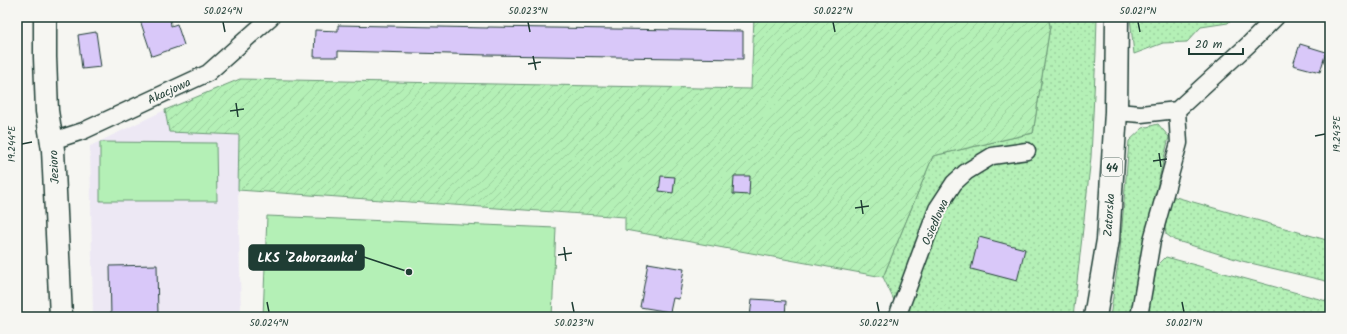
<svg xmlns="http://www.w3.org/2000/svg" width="1347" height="334" viewBox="0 0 1347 334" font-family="Kalam,sans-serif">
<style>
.built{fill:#ede8f4}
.grass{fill:url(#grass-dots);stroke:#6a9675}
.garden{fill:url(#garden-furrows);stroke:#6a9675}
.pitch{fill:#b4f0b6;stroke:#6a9675}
.building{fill:#d9c8f9;stroke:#1f3d34}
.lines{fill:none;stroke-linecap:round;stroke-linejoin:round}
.street-casing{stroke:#1f3d34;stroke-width:19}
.secondary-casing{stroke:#1f3d34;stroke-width:25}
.primary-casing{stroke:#1f3d34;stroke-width:25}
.street{stroke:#f6f6f2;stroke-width:16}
.secondary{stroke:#f6f6f2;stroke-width:22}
.primary{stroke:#f6f6f2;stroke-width:22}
.ticks{fill:none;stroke:#1f3d34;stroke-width:1.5}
.labels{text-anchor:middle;stroke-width:4;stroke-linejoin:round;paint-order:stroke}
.shield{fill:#f6f6f2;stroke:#60746d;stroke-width:1}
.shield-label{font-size:11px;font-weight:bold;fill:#1f3d34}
.street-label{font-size:12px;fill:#1f3d34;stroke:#f6f6f2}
.leader{fill:none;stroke:#1f3d34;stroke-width:1.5}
.callout-dot{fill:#1f3d34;stroke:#f6f6f2;stroke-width:1.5}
.callout{fill:#1f3d34;stroke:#1f3d34;stroke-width:1.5}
.callout-label{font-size:13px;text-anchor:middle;font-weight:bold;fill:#fff}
.neatline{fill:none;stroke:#1f3d34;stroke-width:1.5}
.ticks-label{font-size:10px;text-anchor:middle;fill:#1f3d34}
</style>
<defs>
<pattern id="grass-dots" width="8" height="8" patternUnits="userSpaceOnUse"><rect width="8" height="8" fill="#b4f0b6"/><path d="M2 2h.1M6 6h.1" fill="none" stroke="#9acf9d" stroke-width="1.8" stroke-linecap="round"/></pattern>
<pattern id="garden-furrows" width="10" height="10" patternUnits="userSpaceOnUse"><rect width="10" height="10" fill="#b4f0b6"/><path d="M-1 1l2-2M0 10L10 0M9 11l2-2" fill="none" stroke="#9acf9d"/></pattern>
</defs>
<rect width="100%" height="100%" fill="#f6f6f2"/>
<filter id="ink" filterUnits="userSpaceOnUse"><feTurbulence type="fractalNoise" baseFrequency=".025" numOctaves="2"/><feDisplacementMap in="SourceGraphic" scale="8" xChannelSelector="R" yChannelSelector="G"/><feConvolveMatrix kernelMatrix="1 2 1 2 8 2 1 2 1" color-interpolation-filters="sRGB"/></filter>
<g filter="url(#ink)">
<!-- built -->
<path class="built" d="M165,110L169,132L239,135L238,190L241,317H93L90,146Z"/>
<!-- grass -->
<path class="grass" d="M1048,17H1097L1096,52L1091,157L1073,317H902L883,277L933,156L1033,133L1050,26Z
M1130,17H1233L1228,23L1201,27L1187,42L1163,43L1134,54Z
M1158,124L1169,137L1145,238L1131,317H1110L1120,250L1129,141L1143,128Z
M1172,196L1330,241V282L1242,261L1174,240L1166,234L1165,227Z
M1166,257L1330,302V317H1147L1157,266Z"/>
<!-- garden -->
<path class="garden" d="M754,17H1048L1050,26L1033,133L933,156L883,277L625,230V217L238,190L239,135L169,132L165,110L240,79L751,89Z"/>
<!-- pitch -->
<path class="pitch" d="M100,142L216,143L217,201H100Z
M267,216L556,228L552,317H263Z"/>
<!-- building -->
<path class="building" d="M139,17H170L171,26L177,24L184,45L152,56Z
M338,25L488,28V27L743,31V59L488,55L338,51V57H314L315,30L338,31Z
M96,32L101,67L82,69L78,35Z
M1300,44L1326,52L1320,72L1293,65Z
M661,176L675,177L673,193L659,191Z
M734,176H750L749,195L733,194Z
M979,237L1025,249L1017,281L971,269Z
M648,263L684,269L679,299L673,298L670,312L640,307Z
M157,265L158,317H111L110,266Z
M752,299L786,301L785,317H750Z"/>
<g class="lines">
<!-- street casing -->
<g class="street-casing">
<path id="street" d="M1116,112L1141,114L1177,110L1248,45L1276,17
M52,141L83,131L208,73L271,17
M897,317L937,209L954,183L966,172L992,156L1027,151
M1139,317L1152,240L1179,143L1177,110"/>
</g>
<!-- secondary casing -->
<g class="secondary-casing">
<path id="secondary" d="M45,17V57L47,111L53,150L61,317"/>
</g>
<!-- primary casing -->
<g class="primary-casing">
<path id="primary" d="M1095,317L1108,240L1116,112L1117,17"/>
</g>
<!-- street -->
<use href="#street" class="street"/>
<!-- secondary -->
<use href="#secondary" class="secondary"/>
<!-- primary -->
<use href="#primary" class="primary"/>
</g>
</g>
<!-- ticks -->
<path class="ticks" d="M223,22L225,32M528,22L530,32M833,22L835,32M1138,22L1140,32M533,56L536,70M528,64L541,62M236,103L238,117M230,111L244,109M1315,136L1325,134M22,144L32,142M1159,153L1161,167M1153,161L1167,159M861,200L863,214M855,208L869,206M564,247L566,261M558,255L572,253M267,302L269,312M572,302L574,312M877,302L879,312M1182,302L1184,312"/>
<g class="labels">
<!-- shield labels -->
<rect class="shield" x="1102" y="158" width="20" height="18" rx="3"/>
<g class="shield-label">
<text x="1112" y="171">44</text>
</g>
<!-- street labels -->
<g class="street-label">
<text transform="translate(169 91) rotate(-25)" y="4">Akacjowa</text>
<text transform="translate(54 167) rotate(-93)" y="4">Jezioro</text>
<text transform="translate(1109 215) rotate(-86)" y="4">Zatorska</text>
<text transform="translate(935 222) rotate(-66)" y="4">Osiedlowa</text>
</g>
</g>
<!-- callouts -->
<path class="leader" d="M409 272L364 257"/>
<circle class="callout-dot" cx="409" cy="272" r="4"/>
<rect class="callout" x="249" y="245" width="115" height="25" rx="4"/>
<g class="callout-label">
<text x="307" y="262">LKS 'Zaborzanka'</text>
</g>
<!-- margin -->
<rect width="1347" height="334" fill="none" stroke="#f6f6f2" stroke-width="44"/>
<!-- scale -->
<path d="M1189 48v6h54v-6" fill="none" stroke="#1f3d34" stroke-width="2"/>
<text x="1195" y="48" font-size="12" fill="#1f3d34" stroke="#f6f6f2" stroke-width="3" paint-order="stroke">20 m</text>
<rect x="22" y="22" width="1303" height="290" class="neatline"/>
<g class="ticks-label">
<text x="223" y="14">50.024°N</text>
<text x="528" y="14">50.023°N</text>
<text x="833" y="14">50.022°N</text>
<text x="1138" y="14">50.021°N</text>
<text transform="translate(1336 134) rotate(-90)" y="4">19.243°E</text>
<text transform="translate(11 144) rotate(-90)" y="4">19.244°E</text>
<text x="269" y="326">50.024°N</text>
<text x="574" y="326">50.023°N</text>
<text x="879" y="326">50.022°N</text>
<text x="1184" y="326">50.021°N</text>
</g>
</svg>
